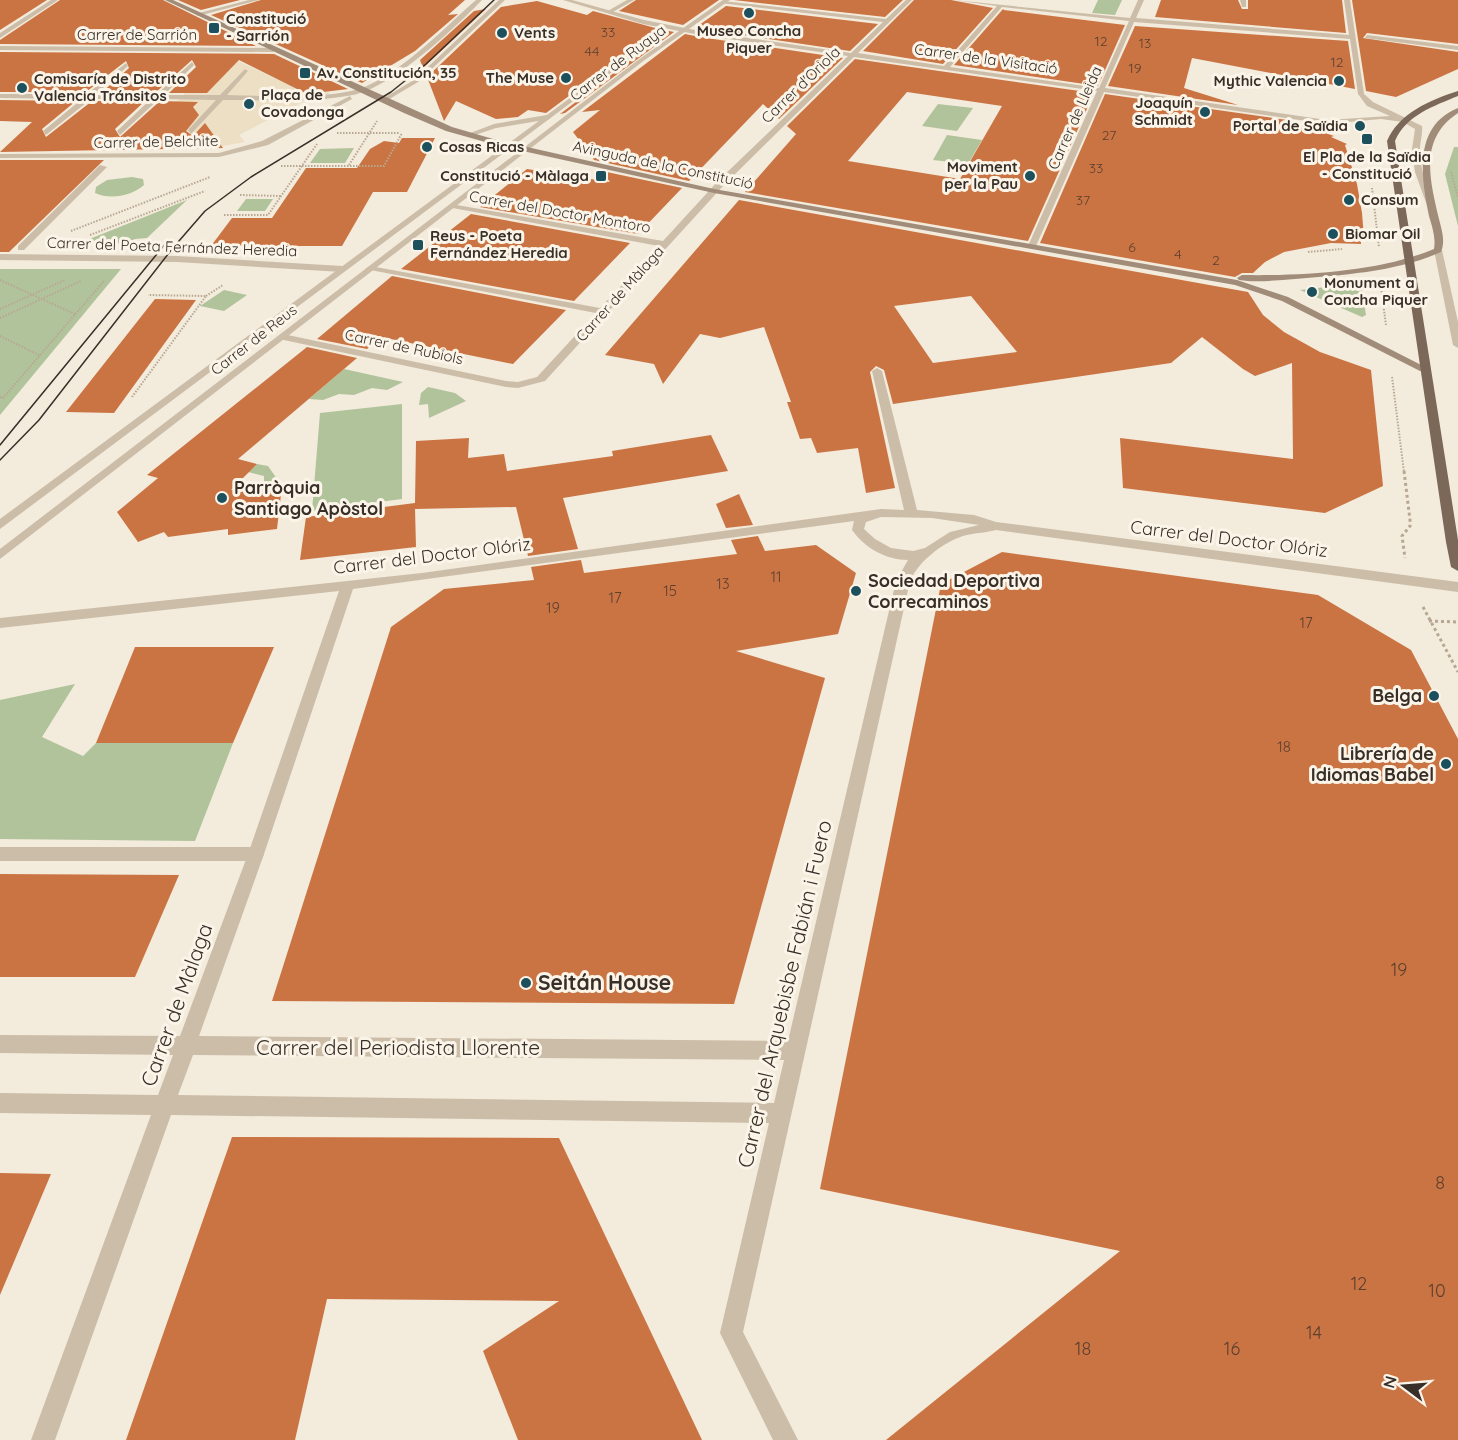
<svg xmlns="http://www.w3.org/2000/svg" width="1458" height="1440" viewBox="0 0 1458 1440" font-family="Quicksand,sans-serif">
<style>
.green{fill:#b1c39b}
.plaza{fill:#ecdfc3}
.building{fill:#cb7443;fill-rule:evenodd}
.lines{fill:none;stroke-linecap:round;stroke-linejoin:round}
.path-far1{stroke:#b8a792;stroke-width:2;stroke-dasharray:1.5 1.5;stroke-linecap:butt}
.path{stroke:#b8a792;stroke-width:3;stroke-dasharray:3 3;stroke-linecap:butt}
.pedestrian{fill:#ccbda8;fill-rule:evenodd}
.minor{fill:#ccbda8;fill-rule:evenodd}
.tertiary{fill:#ccbda8;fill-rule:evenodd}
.secondary{fill:#a08c79;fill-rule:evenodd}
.primary{fill:#7b6859;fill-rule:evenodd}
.tram{stroke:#382f28;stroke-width:1.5}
.poi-dot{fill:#1c505c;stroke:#fbf5e9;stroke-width:2}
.labels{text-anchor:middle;stroke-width:6;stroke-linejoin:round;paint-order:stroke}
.far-number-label{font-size:14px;fill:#5d402f}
.far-poi-label{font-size:15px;font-weight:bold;fill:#382f28;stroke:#fbf5e9;text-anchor:start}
.far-street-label{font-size:15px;fill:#382f28;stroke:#fbf5e9}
.number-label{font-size:15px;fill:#5d402f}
.poi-label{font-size:18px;font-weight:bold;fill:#382f28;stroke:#fbf5e9;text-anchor:start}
.street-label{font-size:18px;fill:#382f28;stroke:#fbf5e9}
.near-number-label{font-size:18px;fill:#5d402f}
.near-poi-label{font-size:21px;font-weight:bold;fill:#382f28;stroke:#fbf5e9;text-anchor:start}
.near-street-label{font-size:21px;fill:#382f28;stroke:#fbf5e9}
</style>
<rect width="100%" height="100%" fill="#f3ebdc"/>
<!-- green -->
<path class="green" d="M1098,0H1122L1115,15L1092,13Z
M938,104L973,108L957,131L922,126Z
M947,135L982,140L968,164L933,160Z
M1454,147H1458V226L1445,174Z
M354,148L345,163H310L320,149Z
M132,177L143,179L144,185C132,196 110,200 95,193L96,187L107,180Z
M246,199H273L265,211H237Z
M187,200L147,238L135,239L130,243L77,244Z
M0,269H121L0,415Z
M1361,283L1366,315L1362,317L1300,290Z
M224,290L247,295L224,311L200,306Z
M344,369L403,382L387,390L372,388L354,395L339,394L323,400L309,399Z
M428,387L455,393L466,401L429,418L428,404L419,405L421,393Z
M402,404V499L312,511L320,413Z
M257,464L268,466L282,486L264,487V476L248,472Z
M75,684L42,737L83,756L96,743H233L195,841L0,839V700Z"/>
<!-- plaza -->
<path class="plaza" d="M238,61L306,93L329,92L327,99L305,101L239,135L245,142L222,146L216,139H162L196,104H174L187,91H209Z"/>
<!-- building -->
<path class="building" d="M0,0H47L0,30Z
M60,0H163L256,46L0,44V40Z
M178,0H240L201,10Z
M261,0H465L448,15L458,14L415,51L362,83L211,15Z
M636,0H719L683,25L619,11Z
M734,0H903L885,17Z
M914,0H951L993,8L943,64L863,51Z
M1161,0H1238L1242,9H1248V0H1342L1346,33L1155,17Z
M1352,0H1458V44L1367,33L1363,38L1458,52V69L1396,97L1366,91Z
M537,1L587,15L593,11L659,29L546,113L528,110L518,117L496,119L456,101L444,121L427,77L501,7Z
M726,6L878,24L850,51L695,28Z
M486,9L423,68L420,60L474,11Z
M1003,9L1004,10L1125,25L1098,86L954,65Z
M1135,26L1348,41L1355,89L1192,58L1184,88L1238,105L1108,86Z
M669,31L674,32L565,113L560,114Z
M685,34L700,37L843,58L779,119L763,104L689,181L594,160L573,132L600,110L582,112Z
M0,52L274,54L348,89L307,94L239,60L207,93H169L196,67L192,60L155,93H101L129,68L126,61L86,92H0Z
M855,59L1094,93L1028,241L745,192L796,134L787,126ZM907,92L1002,106L960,179L848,161Z
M1105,94L1287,120L1334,136L1331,137L1347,144L1345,145L1357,184L1362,213L1364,238H1361V244L1331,243L1284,252L1265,262L1253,273H1242L1235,277L1040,243Z
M0,100L76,101L42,129L46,137L92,101H145L115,129L120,137L160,101L198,102L193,107L199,115L186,131L193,136L205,123L223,148L0,152L32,122L0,121Z
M402,138H435L407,192H373L342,246H211L232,218H272L306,168H357L370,149L384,141L399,143Z
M0,160H104L9,252H0Z
M527,169L610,182L602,171L682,188L638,234L480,207Z
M739,200L1248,292L1263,315L1284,332L1320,352L1371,370L1383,486L1325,513L1123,488L1120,438L1293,459L1292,363L1255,376L1243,369L1202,337L1171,363L893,404L884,370L876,366L870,372L895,488L866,493L858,448L817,453L811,438L800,439L787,402H791L764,327L720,338L700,334L663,384L654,364L605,355ZM971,296L1017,352L933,363L894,306Z
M471,214L630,243L574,301L401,269Z
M392,276L566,310L513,364L381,337L367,349L317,339Z
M155,299L196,300L114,413L66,412Z
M307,347L357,358L238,459L257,464L231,490L282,486L277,529L228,535V529L168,537L164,532L138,542L117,512L158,478L147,475Z
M711,435L728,471L563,498L578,549L528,556L516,507L415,509L416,547L300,560L306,517L415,503L416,441L469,438L468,458L504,454L507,471L613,456L612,451Z
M739,494L753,525L726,528L716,504Z
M758,536L765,551L816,545L856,573L838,634L736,651L825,678L734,1004L272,1001L391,627L444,589L534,580L531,567L581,560L584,573L737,554L731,540Z
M1002,552L1318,595L1411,650L1458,739V1440H886L1120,1251L820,1189L941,584Z
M135,647H274L233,743H96Z
M0,874L179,875L135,977H0Z
M232,1137L559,1138L702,1440H518L483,1351L559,1301L327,1299L295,1440H126Z
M0,1173L51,1174L0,1295Z"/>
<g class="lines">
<!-- path-far1 -->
<path class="path-far1" d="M337,133H399
M349,165L377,121
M281,166H384L402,133
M1451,172L1458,197
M1372,188L1379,247
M240,195L281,196
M224,215H268L317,144
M71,231L210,177
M90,235L205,191
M1308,252L1342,249
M0,280L75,314
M1381,288L1386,325
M206,296L223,285
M0,309L65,280
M0,318L81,281
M0,336L39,355
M1392,377L1404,472
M0,397L3,398L104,281
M132,397L206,296L148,295"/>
<!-- path -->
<path class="path" d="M1404,471L1410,520V526L1402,536L1405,558
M1423,607L1458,672
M1429,621L1458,622"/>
<!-- pedestrian -->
<path class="pedestrian" d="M627,0H634L611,13L606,12Z
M1240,0H1246V7H1242Z
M1367,35L1458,46V50L1365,38Z
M100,165L107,167L24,250H18V246Z
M0,847H256L262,849L264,854L262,859L256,861H0Z"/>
<!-- minor -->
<path class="minor" d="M51,0H58L0,38V33Z
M249,0H259L198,16L195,14Z
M476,0H482C454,29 391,88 353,95C311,103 266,100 223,100L191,134L188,130L216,100L159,99L120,135L117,131L151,99H91L46,135L43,131L82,99L0,98V94H87L126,63L128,66L95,95H156L192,62L194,65L164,95H220L245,69L248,71L227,95C268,96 311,99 351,91C392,83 444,28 476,0Z
M499,0H505L418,82L386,101H382V99L414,80Z
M563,0H572L644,20L700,31L851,53L883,22L720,3L723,1L886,19L906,0H912L858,53L944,66L997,6L953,0L1130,18L1138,0H1144L1136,18L1349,35L1344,0H1350L1364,94L1373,102L1422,126C1423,134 1420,141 1420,149C1420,170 1427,191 1436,209L1429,211L1415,172L1412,149L1415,129L1403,122L1381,119L1327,124L1104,92L1036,246L1029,248L1028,246L1097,91L854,57L724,185L545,381L518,388L506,387L279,339L278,337L283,334L506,381L518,382L537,377L596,313L365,269L370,266L600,308L659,246L447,207L451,204L663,241L718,181L848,56L700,35L643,24ZM1002,7L1129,21L1099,88L950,67ZM1134,22L1350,39L1358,94L1367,106L1390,116L1327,120L1105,88Z
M0,46L273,48L276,50L273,52L0,50Z
M350,96L352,99L268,145L219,157L0,158V154L219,153L262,141Z
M547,115L550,119L496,128L469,137L465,135L494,124Z
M1438,247L1442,250L1458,322V348L1453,345L1434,250Z
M0,254L177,256L342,266L347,269L342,272L177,262L0,260Z
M877,368L882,371L917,510L974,515L996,522L1458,582V592L996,530C985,533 973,533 963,536C942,543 919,561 910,581L743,1332L798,1440H773L720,1333L769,1123L171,1115L55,1440H31L151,1115L0,1113V1093L158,1095L173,1055L0,1053V1035L180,1036L248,854L339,591L0,628V618L422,573L881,509L904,510L872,371ZM881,517L932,518L979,525L950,532L925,548L913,551L891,548L875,539L864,529L866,522ZM854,521L852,530C865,548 886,560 908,560L896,581L788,1041L199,1036L264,854L353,589ZM193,1055L784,1060L774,1103L178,1095Z"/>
<!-- tertiary -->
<path class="tertiary" d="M723,0H730L642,62L0,559V549L638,60Z
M662,30L667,31L0,529V519Z"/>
<!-- secondary -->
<path class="secondary" d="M165,0H173L452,127L500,141L714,189L1237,280L1288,297L1429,369L1420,371L1282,301L1235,285L714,193L496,145L446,131L404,113Z
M1458,108V113C1420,138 1429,176 1438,215C1441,228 1446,240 1441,252C1396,272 1343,275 1295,279C1277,280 1257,283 1239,280L1237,278L1242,275C1301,276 1379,272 1434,249C1436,237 1432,227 1429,216C1421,177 1413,126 1458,108Z"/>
<!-- primary -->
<path class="primary" d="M1458,91V96C1434,106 1406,115 1395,141L1458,540V571L1451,567L1446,542L1387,141C1399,113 1430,100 1458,91Z"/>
<!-- tram -->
<path class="tram" d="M0,445L166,243
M0,460L39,420L172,249L205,211L251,177L391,92L426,64L494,0"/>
</g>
<!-- markers -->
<g class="poi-dot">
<circle cx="749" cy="13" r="6"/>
<rect x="208" y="22" width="12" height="12" rx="3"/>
<circle cx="502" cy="33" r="6"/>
<rect x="299" y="67" width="12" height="12" rx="3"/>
<circle cx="566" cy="78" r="6"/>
<circle cx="1339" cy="81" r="6"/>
<circle cx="22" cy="88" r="6"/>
<circle cx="249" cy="104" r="6"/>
<circle cx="1205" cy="112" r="6"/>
<circle cx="1360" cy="126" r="6"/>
<rect x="1361" y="133" width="12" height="12" rx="3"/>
<circle cx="427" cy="147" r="6"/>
<rect x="595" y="170" width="12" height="12" rx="3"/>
<circle cx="1030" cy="176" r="6"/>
<circle cx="1349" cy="200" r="6"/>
<circle cx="1333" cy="234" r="6"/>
<rect x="412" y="239" width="12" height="12" rx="3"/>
<circle cx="1312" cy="292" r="6"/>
<circle cx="222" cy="498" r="6"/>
<circle cx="856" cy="591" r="6"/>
<circle cx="1434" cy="696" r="6"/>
<circle cx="1446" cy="764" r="6"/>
<circle cx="526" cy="983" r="6"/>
</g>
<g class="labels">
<!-- far-number labels -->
<g class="far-number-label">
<text x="608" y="37">33</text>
<text x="1101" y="46">12</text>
<text x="1145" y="48">13</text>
<text x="592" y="56">44</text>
<text x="1337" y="67">12</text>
<text x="1135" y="73">19</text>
<text x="1109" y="140">27</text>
<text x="1096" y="173">33</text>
<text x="1083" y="205">37</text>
<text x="1132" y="252">6</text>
<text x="1178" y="259">4</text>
<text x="1216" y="265">2</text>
</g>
<!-- far-poi labels -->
<g class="far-poi-label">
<text x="226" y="24">Constitució<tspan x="226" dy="17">- Sarrión</tspan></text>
<text x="749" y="36" text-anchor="middle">Museo Concha<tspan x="749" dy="17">Piquer</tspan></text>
<text x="514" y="38">Vents</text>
<text x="317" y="78">Av. Constitución, 35</text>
<text x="554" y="83" text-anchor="end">The Muse</text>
<text x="34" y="84">Comisaría de Distrito<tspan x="34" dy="17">Valencia Tránsitos</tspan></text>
<text x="1327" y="86" text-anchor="end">Mythic Valencia</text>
<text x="261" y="100">Plaça de<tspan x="261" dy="17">Covadonga</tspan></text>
<text x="1193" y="108" text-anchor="end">Joaquín<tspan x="1193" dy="17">Schmidt</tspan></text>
<text x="1348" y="131" text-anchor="end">Portal de Saïdia</text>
<text x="439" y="152">Cosas Ricas</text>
<text x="1367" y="162" text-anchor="middle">El Pla de la Saïdia<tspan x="1367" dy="17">- Constitució</tspan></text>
<text x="1018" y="172" text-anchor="end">Moviment<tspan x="1018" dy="17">per la Pau</tspan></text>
<text x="589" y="181" text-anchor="end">Constitució - Màlaga</text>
<text x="1361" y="205">Consum</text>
<text x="1345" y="239">Biomar Oil</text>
<text x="430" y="241">Reus - Poeta<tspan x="430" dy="17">Fernández Heredia</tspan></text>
<text x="1324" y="288">Monument a<tspan x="1324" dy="17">Concha Piquer</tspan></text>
</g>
<!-- far-street labels -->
<g class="far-street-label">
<text x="137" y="40">Carrer de Sarrión</text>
<text transform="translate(986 59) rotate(8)" y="5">Carrer de la Visitació</text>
<text transform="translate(618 63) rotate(-37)" y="5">Carrer de Ruaya</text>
<text transform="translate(801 85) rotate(-44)" y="5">Carrer d'Oriola</text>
<text transform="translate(1075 118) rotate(-66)" y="5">Carrer de Lleida</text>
<text transform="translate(156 142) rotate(-1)" y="5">Carrer de Belchite</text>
<text transform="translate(663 165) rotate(12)" y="5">Avinguda de la Constitució</text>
<text transform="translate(560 212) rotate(10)" y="5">Carrer del Doctor Montoro</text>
<text transform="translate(172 247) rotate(2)" y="5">Carrer del Poeta Fernández Heredia</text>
<text transform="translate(620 294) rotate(-48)" y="5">Carrer de Màlaga</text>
<text transform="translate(254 340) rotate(-38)" y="5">Carrer de Reus</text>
<text transform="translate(404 347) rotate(12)" y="5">Carrer de Rubiols</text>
</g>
<!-- number labels -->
<g class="number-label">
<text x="776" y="582">11</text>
<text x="723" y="589">13</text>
<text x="670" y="596">15</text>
<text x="615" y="603">17</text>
<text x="553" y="613">19</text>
<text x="1306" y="628">17</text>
<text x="1284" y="752">18</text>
</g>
<!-- poi labels -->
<g class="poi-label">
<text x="234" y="494">Parròquia<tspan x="234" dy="21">Santiago Apòstol</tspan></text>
<text x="868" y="587">Sociedad Deportiva<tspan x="868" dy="21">Correcaminos</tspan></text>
<text x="1422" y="702" text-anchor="end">Belga</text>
<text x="1434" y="760" text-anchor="end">Librería de<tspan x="1434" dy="21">Idiomas Babel</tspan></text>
</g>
<!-- street labels -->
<g class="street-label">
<text transform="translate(1229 539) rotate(7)" y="6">Carrer del Doctor Olóriz</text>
<text transform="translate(432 556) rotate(-7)" y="6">Carrer del Doctor Olóriz</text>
</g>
<!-- near-number labels -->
<g class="near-number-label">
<text x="1399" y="976">19</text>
<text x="1440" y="1189">8</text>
<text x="1359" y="1290">12</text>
<text x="1437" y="1297">10</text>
<text x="1314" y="1339">14</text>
<text x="1083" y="1355">18</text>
<text x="1232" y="1355">16</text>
</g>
<!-- near-poi labels -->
<g class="near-poi-label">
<text x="538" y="990">Seitán House</text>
</g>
<!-- near-street labels -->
<g class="near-street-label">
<text transform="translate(785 994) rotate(-77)" y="7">Carrer del Arquebisbe Fabián i Fuero</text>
<text transform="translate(177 1005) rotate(-70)" y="7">Carrer de Màlaga</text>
<text x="398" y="1055">Carrer del Periodista Llorente</text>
</g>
</g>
<!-- north arrow -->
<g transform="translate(1404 1386) rotate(286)" stroke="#fbf5e9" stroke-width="4.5" paint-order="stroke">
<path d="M0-4.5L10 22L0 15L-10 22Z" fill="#382f28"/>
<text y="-9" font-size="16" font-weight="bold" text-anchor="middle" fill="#382f28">N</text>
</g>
</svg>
